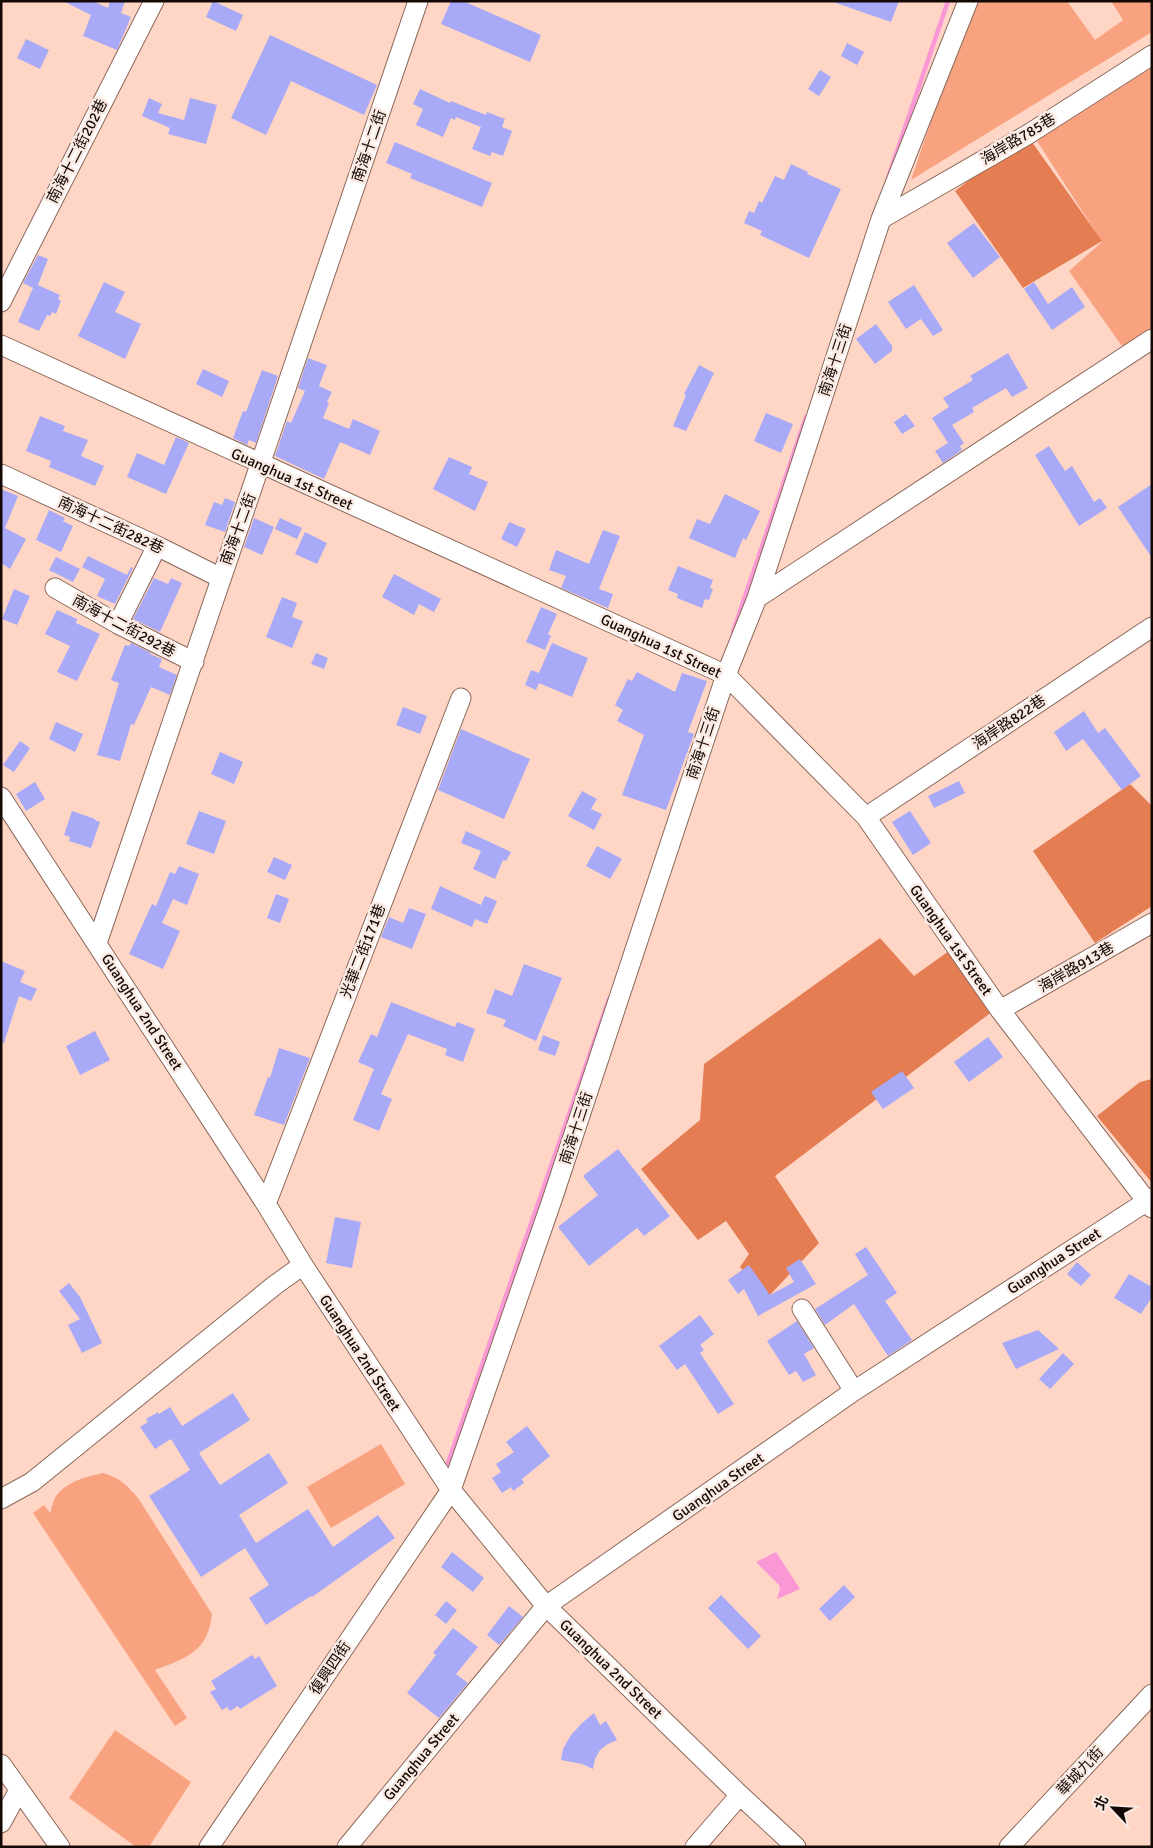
<svg xmlns="http://www.w3.org/2000/svg" width="1153" height="1848" viewBox="0 0 1153 1848" font-family="Signika,'Noto Sans TC',sans-serif">
<style>
.green{fill:#f9a27f}
.forest{fill:#e47d52}
.water{fill:#fa97d5}
.lines{fill:none;stroke-linecap:round;stroke-linejoin:round}
.stream{stroke:#fa97d5;stroke-width:4.5}
.building{fill:#a8a9f7}
.minor-casing{stroke:#8b685a;stroke-width:21}
.minor{stroke:#fff;stroke-width:19}
.labels{text-anchor:middle;stroke-width:5;stroke-linejoin:round;paint-order:stroke}
.street-label{font-size:15px;fill:#140804;stroke:#faeae3}
</style>
<rect width="100%" height="100%" fill="#ffd6c6"/>
<!-- green -->
<path class="green" d="M972,1H1067L1095,40L1123,20L1111,1H1152V32L911,180Z
M1152,58V330L1124,349L1069,271L1102,242L1037,141Z
M381,1444L405,1484L331,1528L307,1487Z
M103,1473C120,1478 126,1484 138,1498L212,1614C208,1652 186,1658 155,1670L187,1718L175,1726L33,1513L44,1505L50,1513C52,1508 53,1499 57,1495C68,1481 86,1477 103,1473Z
M115,1730L191,1782L149,1847H136L69,1798Z"/>
<!-- forest -->
<path class="forest" d="M1027,135L1102,241L1023,288L955,191Z
M1130,784L1152,806V906L1095,943L1033,851Z
M880,938L914,976L949,951L993,1011L775,1176L819,1243L768,1297L740,1267L749,1254L726,1221L698,1240L641,1169L700,1120L704,1064Z
M1152,1079V1183L1097,1116L1140,1082Z"/>
<!-- water -->
<path class="water" d="M776,1552L800,1589L777,1599L780,1589L779,1585L756,1562Z"/>
<g class="lines">
<!-- stream -->
<path class="stream" d="M888,178L948,1
M733,632L806,417
M448,1463L609,999"/>
</g>
<!-- building -->
<path class="building" d="M63,1H92L108,8L110,1H125L121,13L131,17L117,50L83,36L91,15Z
M213,1L243,15L236,31L206,17Z
M451,1H463L541,35L530,62L441,24Z
M836,1H899L891,22L836,3Z
M270,35L377,85L364,115L291,81L266,135L231,118Z
M26,39L49,50L40,69L17,58Z
M847,43L864,52L857,65L841,56Z
M820,70L831,77L819,96L808,89Z
M420,89L450,103L451,101L486,115L487,112L505,119L502,127L512,131L503,156L492,152L490,156L472,149L481,127L456,117L455,120L451,118L443,137L416,125L423,109L413,104Z
M149,98L162,104L158,113L184,120L190,98L217,105L206,144L168,134L170,128L142,116Z
M395,142L492,183L482,207L410,178L412,174L386,163Z
M791,164L808,172L807,174L841,189L809,258L760,235L762,231L744,223L749,211L754,213L759,201L762,203L775,176L784,180Z
M974,223L1000,257L973,278L947,243Z
M38,255L48,259L38,285L60,295L58,299L61,301L56,314L52,312L50,316L47,315L39,331L18,322L33,288L23,283Z
M104,282L125,292L115,312L141,324L125,359L78,336Z
M1034,282L1048,304L1072,287L1085,307L1052,330L1024,289Z
M914,285L943,330L933,336L921,319L906,329L888,302Z
M876,324L892,346V351L875,364L856,339Z
M1008,353L1028,388L1012,397L1006,388L972,408L974,412L952,425L964,443L960,446L962,450L943,463L935,451L948,443L932,418L949,407L943,398L973,380L970,376Z
M308,358L327,365L319,386L332,392L327,402L329,403L323,418L349,429L353,419L380,431L370,455L340,442L324,479L275,456L287,421L291,423L305,391L298,388Z
M699,365L714,373L686,431L673,426L686,395L684,394Z
M203,369L229,381L222,397L196,384Z
M262,370L278,376L256,443L249,440L247,445L233,438L243,411L246,412Z
M766,413L793,424L781,453L754,441Z
M906,414L915,426L902,434L894,422Z
M40,416L65,426L63,431L88,440L81,456L104,466L95,486L49,467L51,461L26,451Z
M176,437L189,443L166,494L127,477L137,453L164,465Z
M1049,446L1065,471L1072,466L1094,502L1100,498L1107,508L1079,526L1035,455Z
M449,457L472,467L469,474L488,482L475,511L433,489Z
M1152,484V558L1118,507Z
M1,489L18,496L5,528L26,539L10,569L1,563Z
M725,494L760,511L746,540L743,538L735,558L689,538L697,519L710,524Z
M225,498L235,502L225,532L205,525L214,502L222,505Z
M49,510L65,518L63,521L73,526L61,552L36,540Z
M254,518L274,527L262,555L244,547Z
M280,518L302,528L297,539L275,529Z
M509,522L526,529L517,547L501,539Z
M603,530L620,536L599,589L613,594L608,608L561,588L566,576L549,570L556,550L589,564Z
M305,532L327,543L317,564L295,554Z
M88,556L127,575L131,567L133,568L115,604L97,596L105,579L82,567Z
M56,557L80,569L73,582L49,570Z
M678,566L713,580L710,588L713,589L709,600L705,599L702,608L677,598L678,594L668,590Z
M394,574L441,599L434,612L419,604L414,615L382,597Z
M154,578L168,584L171,578L182,583L160,632L133,619Z
M14,589L30,596L17,625L2,619Z
M282,597L297,603L292,617L303,621L292,648L266,637Z
M541,607L557,614L548,634L551,636L545,650L526,642Z
M57,610L77,619L76,623L100,634L77,681L57,672L70,646L45,634Z
M131,643L151,653L150,654L162,659L159,667L177,675L170,695L151,687L134,725L131,724L120,761L97,755L119,683L111,680L125,645L129,646Z
M552,643L588,658L572,697L539,683L536,690L525,685L531,670L539,673Z
M316,653L328,658L324,669L311,664Z
M637,672L675,692L682,673L707,681L688,732L694,734L666,810L622,795L644,735L617,721L623,710L615,705L628,679L632,681Z
M403,707L427,716L420,734L396,725Z
M1084,711L1098,733L1105,728L1141,776L1122,790L1083,739L1066,751L1054,732Z
M56,722L83,734L75,752L49,739Z
M461,729L530,759L504,819L438,790Z
M20,741L30,748L14,772L3,765Z
M220,752L243,762L234,784L211,774Z
M959,781L965,793L934,808L928,796Z
M35,782L45,799L26,811L16,794Z
M582,791L597,799L591,809L602,814L594,830L568,816Z
M72,811L95,819V820L100,822L91,848L69,841L70,837L64,835Z
M199,811L226,821L214,854L186,844Z
M910,811L931,843L913,855L892,822Z
M466,831L511,852L506,861L503,860L495,879L473,869L481,851L461,843Z
M597,846L622,859L610,879L586,866Z
M274,857L292,865L285,880L267,872Z
M179,866L199,874L187,905L173,899L162,923L180,931L163,969L129,954L152,904L156,906L170,872L175,874Z
M440,886L481,905L485,896L497,901L487,924L475,919L472,927L431,909Z
M276,894L289,899L280,923L267,918Z
M409,908L426,914L412,949L381,937L389,917L403,923Z
M1,961L25,971L20,982L37,989L31,1001L19,996L4,1043L1,1042Z
M524,964L562,978L536,1041L503,1026L506,1020L486,1013L495,989L512,996Z
M391,1002L455,1027L457,1022L475,1029L463,1062L445,1055L447,1049L408,1034L381,1094L392,1099L379,1131L353,1120L374,1069L358,1062L371,1034L377,1037Z
M95,1031L110,1060L80,1075L66,1046Z
M543,1035L560,1042L555,1056L538,1050Z
M988,1037L1003,1057L969,1082L954,1062Z
M279,1048L310,1058L284,1125L254,1115L268,1077L270,1078Z
M902,1071L914,1088L883,1109L871,1092Z
M618,1149L670,1216L644,1236L637,1228L589,1266L558,1227L598,1195L583,1176Z
M335,1217L361,1222L352,1268L326,1263Z
M866,1247L897,1293L885,1301L912,1340L888,1356L854,1304L825,1325L815,1309L868,1275L855,1254Z
M800,1259L816,1284L758,1316L744,1289L738,1294L728,1280L749,1265L770,1295L794,1282L786,1268Z
M1077,1262L1091,1275L1081,1286L1067,1274Z
M1129,1274L1152,1287V1297L1141,1314L1114,1298Z
M69,1283L80,1297L102,1343L82,1353L68,1325L80,1319L59,1291Z
M700,1315L714,1334L700,1345L704,1350L700,1353L734,1404L718,1414L685,1364L677,1370L659,1346Z
M797,1321L814,1348L804,1354L816,1375L803,1382L796,1371L789,1375L767,1341Z
M1038,1330L1059,1349L1016,1369L1002,1343Z
M1063,1353L1074,1364L1050,1389L1039,1379Z
M233,1393L250,1420L199,1453L220,1485L269,1453L288,1483L239,1515L256,1543L308,1509L333,1547L378,1515L395,1538L312,1597L311,1596L266,1625L249,1598L269,1585L245,1548L201,1577L149,1496L190,1470L171,1439L155,1449L140,1427L148,1422L146,1419L158,1412L159,1414L170,1407L182,1426Z
M527,1426L550,1456L522,1479L524,1483L513,1491L511,1487L502,1493L492,1478L501,1472L496,1464L514,1452L506,1442Z
M452,1552L484,1578L473,1592L441,1567Z
M844,1585L855,1597L830,1621L819,1609Z
M721,1595L761,1636L748,1649L708,1608Z
M446,1601L457,1610L446,1624L435,1615Z
M509,1606L523,1617L499,1645L487,1635Z
M453,1628L478,1647L456,1674L468,1683L439,1718L407,1693L436,1655L433,1653Z
M252,1655L255,1659L259,1656L277,1686L240,1709L238,1706L230,1711L227,1707L222,1710L210,1692L216,1689L211,1681Z
M594,1713L600,1725L606,1721L617,1740L608,1744L600,1750L595,1759L593,1769L582,1764L561,1760L563,1749L571,1735L582,1723Z"/>
<g class="lines">
<!-- minor casing -->
<g class="minor-casing">
<path id="minor" d="M881,219L1027,135L1152,55
M1,302L154,1
M1,345L726,675L866,817L1000,1010L1152,1208
M1,474L157,546L221,578
M55,588L118,624L194,662
M757,598L1152,339
M118,624L157,546
M1,797L266,1204L303,1265L451,1490L546,1606L740,1795L796,1847
M866,817L1152,627
M97,943L418,1
M1000,1010L1152,923
M266,1204L461,698
M802,1309L854,1391
M1,1499L32,1482L275,1285L303,1265
M1,1764L60,1847
M1,1823L19,1790
M209,1847L451,1490L552,1200L726,675L757,598L881,219L968,1
M347,1847L546,1606L854,1391L1152,1198
M695,1847L740,1795
M1009,1847L1152,1694"/>
</g>
<!-- minor -->
<use href="#minor" class="minor"/>
</g>
<g class="labels">
<!-- street labels -->
<g class="street-label">
<text transform="translate(1018 139) rotate(-31)" y="5">海岸路785巷</text>
<text transform="translate(369 146) rotate(-71)" y="5">南海十二街</text>
<text transform="translate(77 151) rotate(-63)" y="5">南海十二街202巷</text>
<text transform="translate(835 360) rotate(-72)" y="5">南海十三街</text>
<text transform="translate(292 479) rotate(24)" y="5">Guanghua 1st Street</text>
<text transform="translate(111 525) rotate(25)" y="5">南海十二街282巷</text>
<text transform="translate(238 529) rotate(-70)" y="5">南海十二街</text>
<text transform="translate(124 626) rotate(28)" y="5">南海十二街292巷</text>
<text transform="translate(661 646) rotate(25)" y="5">Guanghua 1st Street</text>
<text transform="translate(1009 722) rotate(-34)" y="5">海岸路822巷</text>
<text transform="translate(703 743) rotate(-72)" y="5">南海十三街</text>
<text transform="translate(951 940) rotate(55)" y="5">Guanghua 1st Street</text>
<text transform="translate(363 951) rotate(-69)" y="5">光華二街171巷</text>
<text transform="translate(1076 967) rotate(-30)" y="5">海岸路913巷</text>
<text transform="translate(142 1012) rotate(57)" y="5">Guanghua 2nd Street</text>
<text transform="translate(576 1128) rotate(-72)" y="5">南海十三街</text>
<text transform="translate(1054 1261) rotate(-33)" y="5">Guanghua Street</text>
<text transform="translate(360 1353) rotate(57)" y="5">Guanghua 2nd Street</text>
<text transform="translate(718 1487) rotate(-35)" y="5">Guanghua Street</text>
<text transform="translate(330 1668) rotate(-56)" y="5">復興四街</text>
<text transform="translate(611 1669) rotate(44)" y="5">Guanghua 2nd Street</text>
<text transform="translate(421 1757) rotate(-50)" y="5">Guanghua Street</text>
<text transform="translate(1080 1771) rotate(-47)" y="5">華城九街</text>
</g>
</g>
<!-- border -->
<rect width="1153" height="1848" fill="none" stroke="#140804" stroke-width="5"/>
<!-- north arrow -->
<g transform="translate(1113 1808) rotate(295)" stroke="#faeae3" stroke-width="4" paint-order="stroke">
<path d="M0-4L9 19L0 12L-9 19Z" fill="#140804"/>
<text y="-8" font-size="14" font-weight="bold" text-anchor="middle" fill="#140804">北</text>
</g>
</svg>
